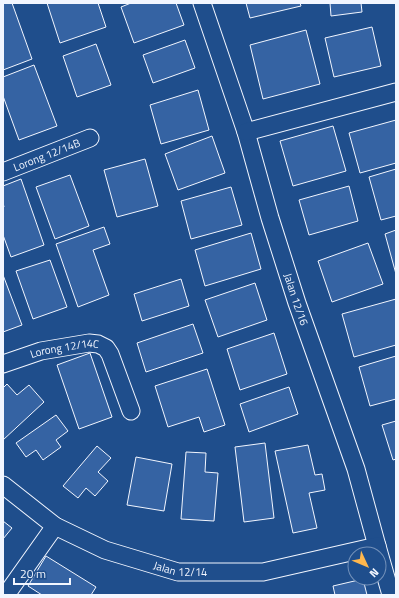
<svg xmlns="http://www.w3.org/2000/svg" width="399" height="598" viewBox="0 0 399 598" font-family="'Titillium Web',sans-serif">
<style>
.building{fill:#3563a3;stroke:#f2f6ff}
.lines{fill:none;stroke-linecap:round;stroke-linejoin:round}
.minor-casing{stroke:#f2f6ff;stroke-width:19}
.minor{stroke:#1f4e8c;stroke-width:17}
.labels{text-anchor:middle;stroke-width:3;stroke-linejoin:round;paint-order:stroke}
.street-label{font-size:11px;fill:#f2f6ff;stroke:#1f4e8c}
</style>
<rect width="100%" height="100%" fill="#1f4e8c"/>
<!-- building -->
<path class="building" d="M3,3H12L32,59L3,70Z
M47,3H98L106,27L60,43Z
M131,3H176L184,25L134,43L121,7Z
M246,3H300L301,6L250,18Z
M330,3H361L362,12L331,16Z
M372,27L381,66L334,77L325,38Z
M306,30L320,84L263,99L250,45Z
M185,40L195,68L153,83L143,55Z
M96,44L111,85L77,97L63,56Z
M34,65L57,126L19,140L3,96V77Z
M198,90L209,130L161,144L150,105Z
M396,120V163L360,173L349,133Z
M333,126L346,171L293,186L280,141Z
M212,136L225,173L178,190L165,154Z
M145,159L158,206L117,217L104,170Z
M396,169V216L381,220L369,177Z
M70,175L89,226L55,239L36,187Z
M21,179L44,245L11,257L3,235V207H4L3,203V186Z
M349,186L358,221L309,235L299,200Z
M231,187L242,225L191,239L181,201Z
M104,227L110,244L93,250L109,295L78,307L56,244Z
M396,230V274L385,234Z
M251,233L261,269L205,286L195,250Z
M368,243L383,284L332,302L318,261Z
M50,260L67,307L33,319L16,271Z
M3,275L22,325L3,332Z
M181,279L189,306L142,321L134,294Z
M255,283L267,320L218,337L205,300Z
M396,299V345L354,357L342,314Z
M193,324L203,353L146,372L137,343Z
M274,333L287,374L240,390L227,349Z
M90,353L112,417L79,429L57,365Z
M396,356V399L370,406L359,367Z
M207,369L225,425L204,432L199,417L168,427L155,386Z
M7,384L17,395L29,385L44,402L3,440V388Z
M289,387L298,414L249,432L240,404Z
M56,415L68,431L56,440L61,447L43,460L36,450L26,457L16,443Z
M396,421V459L393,460L382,425Z
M265,443L274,518L244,522L235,447Z
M308,445L315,475L322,474L325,490L309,493L317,528L293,533L275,451Z
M97,446L111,458L98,472L108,481L95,496L86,488L78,498L63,486Z
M186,452L206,453L205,472L218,473L214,521L181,519Z
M136,457L172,464L164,511L127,505Z
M3,521L12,528L3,539Z
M46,556L96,587L91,595H42L28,586Z
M363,579L367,595H335L333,586Z"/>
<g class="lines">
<!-- minor casing -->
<g class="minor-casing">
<g id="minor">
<path id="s1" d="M202,3L246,132L270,218L297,303L356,469L377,546L391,595"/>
<path d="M246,132L396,92"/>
<path id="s2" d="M3,172L90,138"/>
<path id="s3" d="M3,364L41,351L89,343L98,344L106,348L110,354L131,411"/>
<path id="s4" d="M3,485L55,526L105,550L178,572H263L377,546"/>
<path d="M6,595L55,526"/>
</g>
</g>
<!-- minor -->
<use href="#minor" class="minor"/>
</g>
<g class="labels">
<!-- street labels -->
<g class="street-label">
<text dy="4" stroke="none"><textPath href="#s2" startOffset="47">Lorong 12/14B</textPath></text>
<text dy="4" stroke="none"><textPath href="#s1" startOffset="311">Jalan 12/16</textPath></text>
<text dy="4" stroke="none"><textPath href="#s3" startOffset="64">Lorong 12/14C</textPath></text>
<text dy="4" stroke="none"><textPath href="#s4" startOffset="200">Jalan 12/14</textPath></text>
</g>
</g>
<!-- border -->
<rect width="399" height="598" fill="none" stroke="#f2f6ff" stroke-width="8"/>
<!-- north arrow -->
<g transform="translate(367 566) rotate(134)"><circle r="19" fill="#1f4e8c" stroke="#7391ba"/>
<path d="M0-3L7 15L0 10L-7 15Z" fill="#ffb74d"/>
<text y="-6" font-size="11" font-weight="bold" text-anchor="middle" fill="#f2f6ff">N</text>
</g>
<!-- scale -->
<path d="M14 578v6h56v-6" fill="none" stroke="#f2f6ff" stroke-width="2"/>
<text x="20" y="578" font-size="12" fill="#f2f6ff" stroke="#1f4e8c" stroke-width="3" paint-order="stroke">20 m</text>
</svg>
